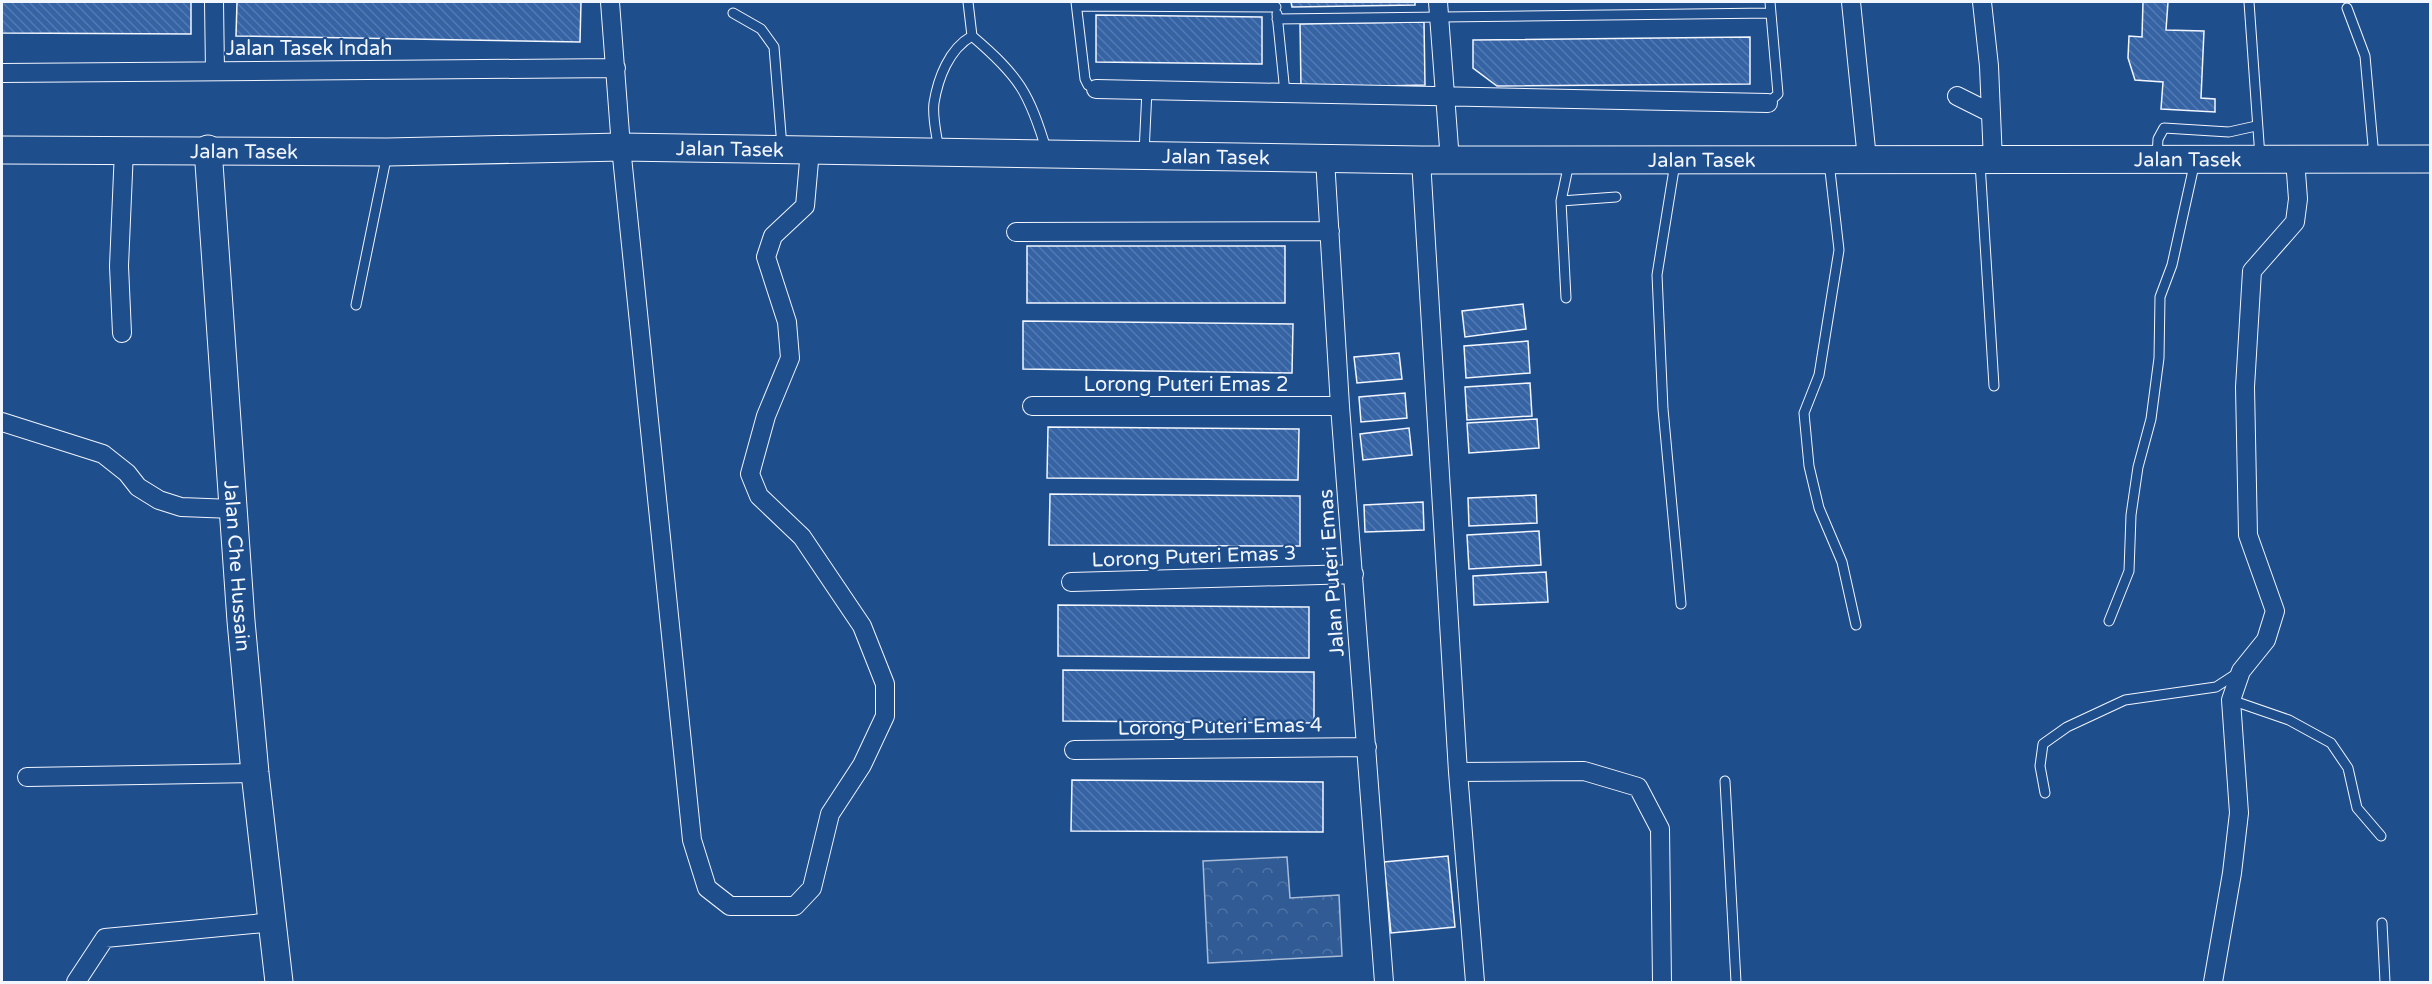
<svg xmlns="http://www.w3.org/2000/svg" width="2432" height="984" viewBox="0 0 2432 984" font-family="'Varela Round',sans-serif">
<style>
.forest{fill:url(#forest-crowns);stroke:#a8bbd7;stroke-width:1.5}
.building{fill:url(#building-back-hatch);stroke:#f2f6ff;stroke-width:1.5}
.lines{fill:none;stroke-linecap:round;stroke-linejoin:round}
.service-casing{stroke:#f2f6ff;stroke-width:11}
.minor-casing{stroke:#f2f6ff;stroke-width:20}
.secondary-casing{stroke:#f2f6ff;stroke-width:29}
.service{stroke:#1f4e8c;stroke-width:9}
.minor{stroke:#1f4e8c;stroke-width:18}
.secondary{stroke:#1f4e8c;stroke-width:27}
.labels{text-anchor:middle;stroke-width:4.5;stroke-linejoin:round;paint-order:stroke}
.street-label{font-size:20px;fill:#f2f6ff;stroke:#1f4e8c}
</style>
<defs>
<pattern id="forest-crowns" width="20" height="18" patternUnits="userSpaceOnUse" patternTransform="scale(1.5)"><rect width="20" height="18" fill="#305b95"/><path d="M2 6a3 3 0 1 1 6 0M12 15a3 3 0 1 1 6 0" fill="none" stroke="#4e73a5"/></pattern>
<pattern id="building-back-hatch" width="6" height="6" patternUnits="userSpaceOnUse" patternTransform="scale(1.5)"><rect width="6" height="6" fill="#3563a3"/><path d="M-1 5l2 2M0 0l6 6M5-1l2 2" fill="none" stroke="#537ab1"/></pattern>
</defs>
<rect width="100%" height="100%" fill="#1f4e8c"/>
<!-- forest -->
<path class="forest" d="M1287,857L1290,898L1339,895L1342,956L1208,963L1203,861Z"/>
<!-- building -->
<path class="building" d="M2,2H191V34L2,33Z
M237,2H581L580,42L236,36Z
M1291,2H1415V5L1292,7Z
M2143,2H2168L2166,30L2204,31L2201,98L2215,99V112L2161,109L2163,82L2135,80L2128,58L2129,36L2142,37Z
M1096,15L1262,17V64L1096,62Z
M1424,22L1425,85L1301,88L1300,24Z
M1750,37V84L1497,86L1473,68V40Z
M1027,246H1285V303H1027Z
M1523,304L1526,329L1465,337L1462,311Z
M1023,321L1293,324L1292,373L1023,369Z
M1528,341L1530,373L1466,378L1464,346Z
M1399,353L1402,379L1357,383L1354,357Z
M1530,383L1532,416L1467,420L1465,387Z
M1405,393L1407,418L1361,422L1359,397Z
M1537,419L1539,448L1469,453L1467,423Z
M1048,427L1299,429L1298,480L1047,478Z
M1409,428L1412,455L1363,460L1360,434Z
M1050,494L1300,496V546L1049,545Z
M1536,495L1537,523L1469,526L1468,498Z
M1423,502L1424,530L1365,532L1364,505Z
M1539,531L1541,565L1469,569L1467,535Z
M1546,572L1548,602L1474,605L1473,576Z
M1058,605L1309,607V658L1058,656Z
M1063,670L1314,672V723L1063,721Z
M1072,780L1323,782V832L1071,831Z
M1448,856L1455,927L1391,933L1384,862Z"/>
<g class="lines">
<!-- service casing -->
<g class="service-casing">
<path id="service" d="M968,2L972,36C1019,76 1029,92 1047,152
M1076,2L1085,79L1088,85L1096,89
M2249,2L2260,157
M1077,6L1276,7
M2347,8L2365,56L2374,157
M733,13L761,29L774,47L782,147
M1277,14L1285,93
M1277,19L1771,13
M1768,103L1778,94L1770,2
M939,151C937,136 932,118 934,103C938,78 949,49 972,36
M1144,153L1147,90
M2157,157L2158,139L2164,128L2229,132L2256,126
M1829,162L1839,250L1819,375L1804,413L1809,466L1819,508L1842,562L1856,625
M1675,163L1657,275L1663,409L1681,604
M1980,163L1994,386
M1561,201L1616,197
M1566,298L1561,201L1569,163
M356,305L387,154
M2109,621L2129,571L2131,515L2138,467L2151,419L2159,358L2160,297L2172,265L2195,161
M2231,700L2289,720L2331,743L2348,768L2357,808L2381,836
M1725,781L1736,982
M2045,793L2040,766L2043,744L2067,727L2125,700L2216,687L2239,672
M2382,923L2385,982"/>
</g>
<!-- minor casing -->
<g class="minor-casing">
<path id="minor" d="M214,2L215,71
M610,2L621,147L692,840L707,888L730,906H795L812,888L830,814L862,765L885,716V684L862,626L802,537L759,496L750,474L766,416L790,358L787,322L766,257L773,236L805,206L810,150
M1438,2L1450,161
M1851,2L1867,159
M1982,2L1989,66L1993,161
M2,73L616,68
M1096,89L1768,103
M1957,96L1991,113
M1325,159L1340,406L1384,982
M1421,160L1458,772L1475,982
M1016,232L1330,231
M122,333L119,266L124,150
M1032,406H1340
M2,422L103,454L127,473L138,487L159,500L181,507L233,509
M1071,582L1354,574
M1074,750L1367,747
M1458,772L1584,771L1638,787L1660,829L1662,982
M27,777L255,773
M76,982L105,938L274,922
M2213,982L2232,873L2239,813L2231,700L2241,671L2266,640L2275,611L2248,535L2245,387L2252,271L2295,222L2298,199L2295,159"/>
</g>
<!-- secondary casing -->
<g class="secondary-casing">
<g id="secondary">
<path id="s1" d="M208,149L241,621L255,773L279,982"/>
<path id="s2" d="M2,150L387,152L621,147L1421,160L2430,159"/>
</g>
</g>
<!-- service -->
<use href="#service" class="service"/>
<!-- minor -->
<use href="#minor" class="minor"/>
<!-- secondary -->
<use href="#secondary" class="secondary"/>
</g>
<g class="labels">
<!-- street labels -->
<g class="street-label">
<text x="309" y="55">Jalan Tasek Indah</text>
<text dy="7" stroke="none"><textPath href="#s2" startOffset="728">Jalan Tasek</textPath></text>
<text dy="7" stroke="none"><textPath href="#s2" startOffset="242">Jalan Tasek</textPath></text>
<text dy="7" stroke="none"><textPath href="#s2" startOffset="1214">Jalan Tasek</textPath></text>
<text dy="7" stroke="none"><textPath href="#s2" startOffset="2186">Jalan Tasek</textPath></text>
<text dy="7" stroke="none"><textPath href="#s2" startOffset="1700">Jalan Tasek</textPath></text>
<text x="1186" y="391">Lorong Puteri Emas 2</text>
<text transform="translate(1194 556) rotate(-2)" y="7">Lorong Puteri Emas 3</text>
<text dy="7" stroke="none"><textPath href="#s1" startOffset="418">Jalan Che Hussain</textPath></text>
<text transform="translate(1331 573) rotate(-94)" y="7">Jalan Puteri Emas</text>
<text transform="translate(1220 726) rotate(-1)" y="7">Lorong Puteri Emas 4</text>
</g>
</g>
<!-- border -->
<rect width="2432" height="984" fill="none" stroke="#f2f6ff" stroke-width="6"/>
</svg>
